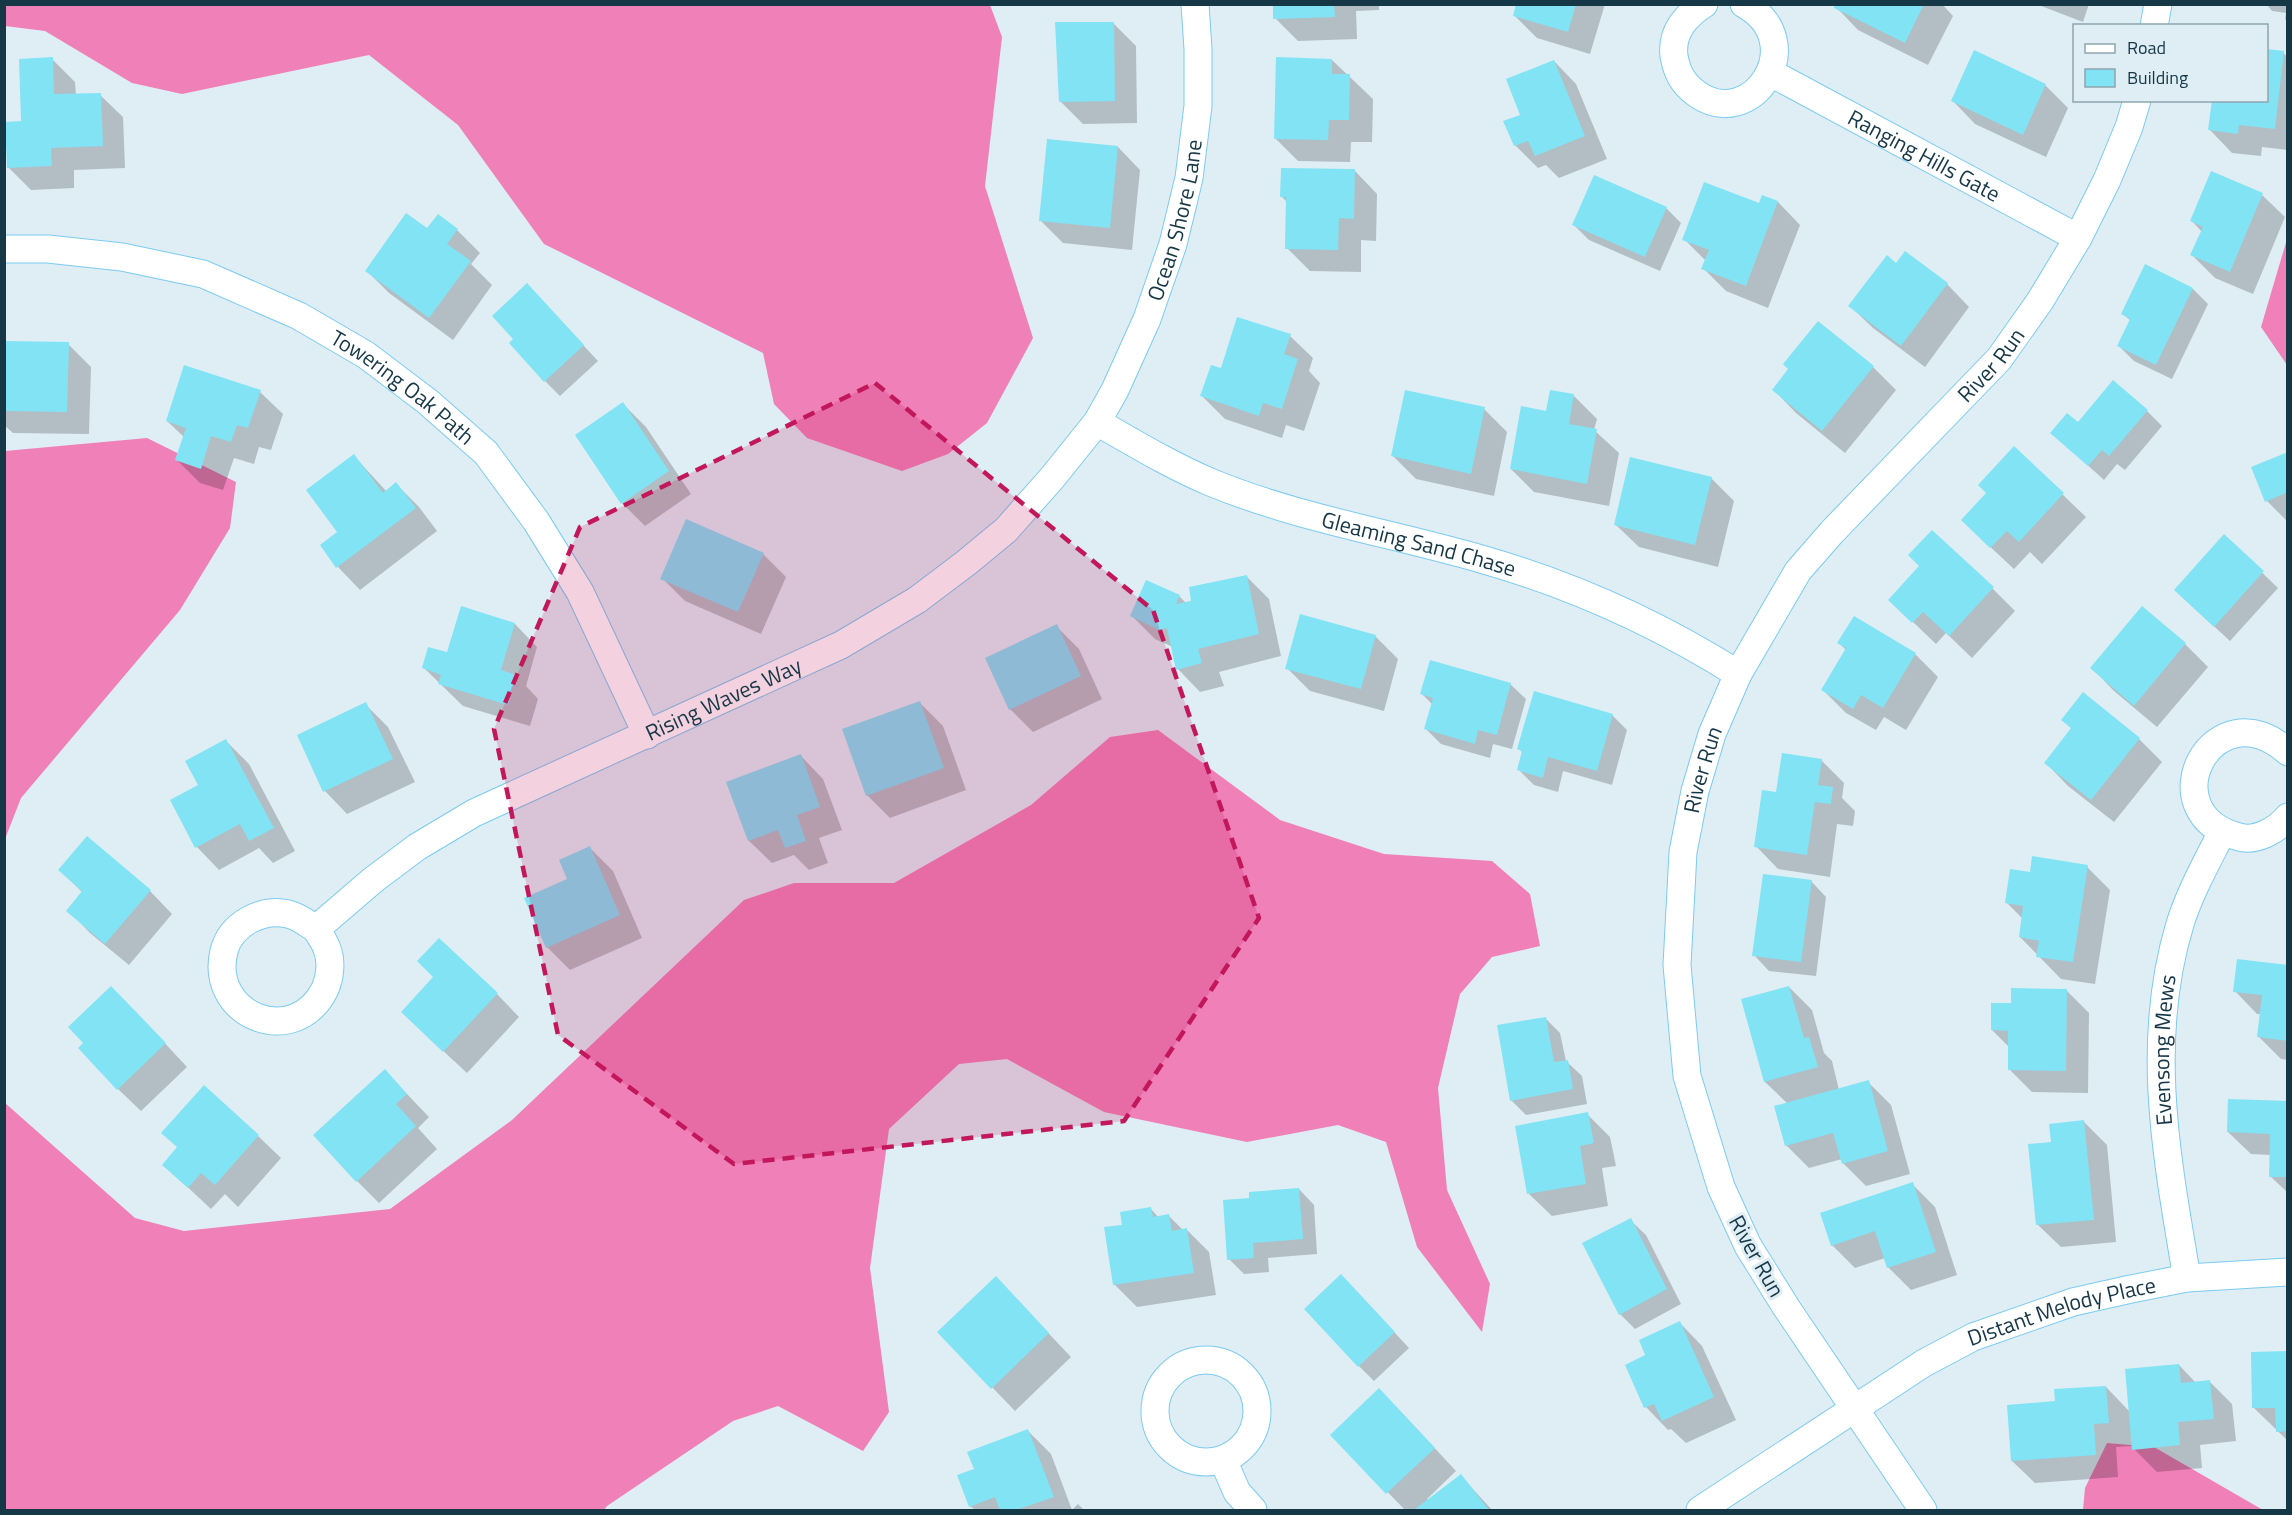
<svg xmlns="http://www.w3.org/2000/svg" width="2292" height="1515" viewBox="0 0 2292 1515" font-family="'Titillium Web',sans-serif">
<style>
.forest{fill:#f080b8}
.shadow{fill:#0003}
.building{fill:#81e3f4}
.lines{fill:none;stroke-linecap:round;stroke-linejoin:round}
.street-casing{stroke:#7bcbf1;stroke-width:29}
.street{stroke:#fff;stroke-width:27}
.marked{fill:#c2185b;fill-opacity:0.2;stroke:#c2185b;stroke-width:4.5;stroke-dasharray:12 8;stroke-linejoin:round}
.labels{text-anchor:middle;stroke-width:6;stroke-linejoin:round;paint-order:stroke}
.street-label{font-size:22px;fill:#153746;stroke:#dfeef5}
</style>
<rect width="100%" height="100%" fill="#dfeef5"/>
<!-- forest -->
<path class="forest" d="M5,4L990,5L1002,37L985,186L1033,338L987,423L948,454L902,471L807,438L774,404L763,353L544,244L458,125L369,55L182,94L132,83L45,31L5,26Z
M2287,239V365L2261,327Z
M147,438L236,482L230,528L180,610L21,798L5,839V451Z
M1158,730L1280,820L1384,854L1492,861L1530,894L1540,946L1492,957L1460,994L1438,1088L1447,1190L1490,1284L1482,1332L1417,1247L1386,1142L1338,1125L1247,1142L1104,1112L1007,1059L959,1064L889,1129L870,1268L889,1412L863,1451L778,1406L733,1421L607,1506L604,1510H5V1103L135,1218L184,1231L390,1209L512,1120L744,900L794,883H894L1031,805L1110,737Z
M2107,1443L2154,1447L2263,1510H2083L2085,1488Z"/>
<!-- shadow -->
<path class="shadow" d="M1274,4H1379V10L1356,11L1357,39L1298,41L1275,18Z
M1518,4H1605L1590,54L1537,38L1514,15Z
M1837,4H1942L1953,16L1928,65L1858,30L1836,7Z
M2036,4H2089L2083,22Z
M2266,4H2288V22L2285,19L2286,13L2272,11Z
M1113,23L1136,46L1137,123L1083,124L1060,101Z
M2283,53L2288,57V150L2262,147L2261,156L2232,153L2210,130L2266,100Z
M52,59L75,82L76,95H100L123,117L125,168L74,170V188L31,190L8,167L22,123Z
M1332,60L1373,99L1372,142H1351L1350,162L1298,161L1275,138Z
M1554,61L1576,84L1607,159L1559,178L1546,165L1538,168L1515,145L1522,115Z
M2045,85L2068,108L2046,157L1975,124L1953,101Z
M1118,147L1140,170L1132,250L1063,243L1040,220Z
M1355,171L1377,194L1376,241L1361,240V272L1310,271L1287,248L1288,203L1282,197Z
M2211,173L2262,195L2285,217L2253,294L2215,278L2192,255L2202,232L2192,221Z
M1763,196L1778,202L1800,225L1768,308L1726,291L1703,268L1706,261L1684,239L1760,205Z
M1666,208L1681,223L1660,271L1589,240L1574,225Z
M428,230H457L480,253L471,264L492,285L453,340L389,293L367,271Z
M1897,265L1947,284L1969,307L1925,367L1873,328L1850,306Z
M2193,289L2208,304L2172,379L2134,361L2119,346L2131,321L2123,314Z
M542,301L598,361L560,396L545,381Z
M1818,323L1873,367L1896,390L1845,453L1796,413L1774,390L1790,370Z
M1290,336L1313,358L1309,371L1320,383L1304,431L1286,425L1282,438L1225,419L1202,396L1221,370Z
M4,343L68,344L91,367L89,434L13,433L4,425Z
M260,392L283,414L271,450L259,447L254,464L234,458L223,490L200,483L177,460L184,437L167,421Z
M1574,396L1597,419L1594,430L1619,453L1609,506L1534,492L1511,469L1547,412Z
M623,404L646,427L691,494L645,526L622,503Z
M1484,409L1507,432L1494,496L1416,479L1393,456Z
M2147,411L2162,426L2125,470L2117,464L2104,480L2052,433Z
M2014,448L2086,517L2042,564L2030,552L2014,569L1985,542L1988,493Z
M2288,454V522L2267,501Z
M354,456L387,492L396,484L419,507L437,531L360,590L338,567L340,532Z
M1711,478L1734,501L1718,567L1639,547L1616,525Z
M2224,536L2278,588L2230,641L2191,605Z
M763,554L786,577L761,634L685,601L662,578Z
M1246,576L1269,599L1281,656L1219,672L1224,686L1200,692L1178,669L1173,647L1155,639L1132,616L1179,596L1186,603Z
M1992,588L2015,611L1972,658L1946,633L1936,644L1890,600Z
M462,608L515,624L537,647L526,686L538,699L530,726L463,706L424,668L448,654Z
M2142,608L2185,644L2208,667L2157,727L2114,691L2092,668Z
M1056,626L1079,649L1102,699L1033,732L1010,709Z
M1375,636L1398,659L1384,711L1310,691L1287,668Z
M1839,643L1915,654L1938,677L1906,730L1884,717L1876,730L1846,713L1823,690L1846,650Z
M1510,684L1526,699L1512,749L1493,744L1490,758L1441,744L1426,729L1433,705L1422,694Z
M920,703L943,726L966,790L890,818L867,795Z
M365,704L388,727L415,782L347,814L325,791L299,736Z
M1612,715L1627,730L1612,785L1563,771L1558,792L1534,785L1519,770L1523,753L1519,749Z
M2063,720L2139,739L2162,762L2114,822L2068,786L2046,763L2072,729Z
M226,741L249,764L295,851L273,863L259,848L219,870L197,847L200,786Z
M801,756L823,779L842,830L819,838L828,863L809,870L794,855L772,863L749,841Z
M1821,760L1844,783L1842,798L1855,811L1853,826L1837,824L1830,877L1778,869L1756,846L1778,794Z
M590,848L613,871L642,938L570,970L547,947L526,899L569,880Z
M2087,867L2110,890L2095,984L2061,979L2020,937L2023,919L2007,903L2031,873Z
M60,870L150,891L172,914L129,965L90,933L68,910L83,893Z
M1811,881L1826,897L1816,976L1769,971L1754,955Z
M2288,967V1060L2281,1059L2258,1036L2261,1014H2257L2235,991Z
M1789,987L1812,1010L1824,1053L1832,1061L1839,1090L1868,1082L1891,1105L1910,1174L1866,1186L1843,1163L1842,1159L1809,1168L1786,1145L1788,1104L1765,1082Z
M2066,990L2089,1013L2088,1093L2032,1092L2009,1069V1047L1992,1030L2012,1005Z
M497,994L519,1017L467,1073L426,1035Z
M134,1010L187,1067L141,1111L118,1089Z
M1545,1018L1560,1033L1566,1061L1582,1076L1587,1104L1526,1115L1511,1100Z
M385,1071L429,1117L418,1128L437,1149L379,1203L357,1181Z
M2288,1103V1193L2270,1176L2271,1155L2251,1154L2228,1132Z
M1587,1114L1610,1137L1616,1166L1602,1168L1608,1206L1552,1216L1529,1194Z
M2084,1122L2107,1145L2116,1242L2061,1247L2038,1225Z
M258,1136L281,1158L238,1207L225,1194L211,1209L164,1165Z
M1912,1184L1935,1207L1957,1275L1911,1290L1888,1267L1885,1258L1855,1268L1832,1245Z
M1299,1189L1314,1205L1317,1254L1268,1258L1269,1272L1244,1274L1229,1259L1250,1199Z
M1151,1209L1159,1218L1169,1216L1183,1230H1187L1209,1252L1216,1295L1137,1307L1114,1284L1124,1226Z
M1630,1220L1646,1235L1681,1304L1635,1329L1620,1314Z
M1356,1291L1409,1348L1374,1381L1359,1366Z
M1018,1301L1071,1357L1015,1411L939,1332Z
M1680,1323L1702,1346L1736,1420L1686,1443L1671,1429L1668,1430L1646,1407L1647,1356Z
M2288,1352V1441L2254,1408Z
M2179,1365L2196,1383L2210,1382L2232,1404L2236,1441L2200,1445L2202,1468L2157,1472L2134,1449L2133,1446L2116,1447L2118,1477L2035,1483L2012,1461L2056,1403L2106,1387L2130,1412Z
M1402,1413L1456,1471L1427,1499L1429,1501L1461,1476L1492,1510H1405L1332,1435Z
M1028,1431L1051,1454L1072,1510L1078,1504L1084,1510H975L970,1506L976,1470Z"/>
<!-- building -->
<path class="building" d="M1273,4H1334L1335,17L1273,19Z
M1516,4H1576L1568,32L1513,16Z
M1835,4H1924L1905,43L1834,8Z
M1055,22H1114L1115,101L1059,102Z
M2266,49L2284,51L2275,129L2239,125L2238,134L2208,130L2212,100H2266Z
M1974,50L2046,84L2023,135L1951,101Z
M53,57L54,94L101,93L103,146L51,148L52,166L7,168L5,122L21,121L19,59Z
M1276,57L1332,59V74H1350L1349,120H1329L1328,140L1274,139Z
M1554,60L1585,136L1535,156L1528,141L1514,146L1503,121L1520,115L1506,79Z
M1047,139L1118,146L1110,228L1039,221Z
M1281,168L1355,169L1354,219L1339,218L1338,250L1285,249L1286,197H1280Z
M2211,171L2263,193L2230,272L2190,255L2203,227L2190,221Z
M1594,175L1667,207L1645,257L1572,225Z
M1704,182L1759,203L1762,195L1778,201L1746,286L1701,269L1709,250L1682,240Z
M406,213L427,228L438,214L458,229L447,244L471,261L429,318L365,271Z
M1905,251L1948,283L1901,346L1848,306L1887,255L1896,263Z
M2145,264L2193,288L2156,365L2117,346L2130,319L2121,314Z
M527,283L584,345L544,382L509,343L513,339L492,316Z
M1237,317L1291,334L1284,354L1298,359L1282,409L1263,403L1259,416L1200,396L1211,365L1221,368Z
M1818,321L1874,366L1822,431L1772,390L1788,369L1783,364Z
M4,341L69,342L67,412L4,411Z
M184,365L261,390L248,428L237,425L231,442L211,436L201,469L175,460L186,428L166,421Z
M2113,380L2148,410L2109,456L2102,450L2088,466L2050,433L2067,413L2078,422Z
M1405,390L1485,407L1471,474L1391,456Z
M1550,390L1574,394L1569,424L1597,429L1587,484L1510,469L1521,406L1546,411Z
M623,402L669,471L621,504L575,435Z
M2014,446L2064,493L2019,542L2007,531L1990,548L1961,520L1986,493L1978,485Z
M2288,452V492L2265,502L2251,467Z
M354,454L383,493L396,482L416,508L336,568L320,545L337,532L306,490Z
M1630,457L1712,477L1695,545L1614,525Z
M686,519L764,553L738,612L660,579Z
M1932,530L1994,587L1949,636L1923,612L1912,623L1888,600L1919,566L1908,555Z
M2224,534L2264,571L2214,627L2174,590Z
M1247,575L1259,634L1198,649L1202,663L1176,670L1167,628L1159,630L1130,616L1146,580L1180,595L1176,604L1191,601L1189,587Z
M461,606L515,623L501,670L516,675L508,705L438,684L441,675L422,668L428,647L447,652Z
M2142,606L2186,643L2134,706L2090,668Z
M1300,614L1376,635L1361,689L1285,669Z
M1854,616L1916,653L1883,708L1861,695L1853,709L1821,690L1846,648L1837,643Z
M1057,624L1081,676L1009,710L985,658Z
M1430,660L1511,683L1497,735L1478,730L1475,744L1424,729L1433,698L1420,694Z
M1534,691L1613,714L1597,771L1548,757L1543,778L1517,770L1522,751L1517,749Z
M2083,692L2140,738L2091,800L2044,763L2071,728L2061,720Z
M920,701L944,768L866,796L842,729Z
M366,702L393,759L323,792L297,735Z
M226,739L274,828L249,841L240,824L195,848L170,800L198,785L185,761Z
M1782,753L1822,759L1818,785L1833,787L1831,804L1815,802L1807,855L1754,847L1762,790L1776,792Z
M801,754L820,807L797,815L806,841L785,848L778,830L748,841L726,782Z
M87,836L151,890L105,944L66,911L82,891L58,870Z
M590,846L620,915L546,948L524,898L567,879L559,860Z
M2032,856L2088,865L2073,962L2036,957L2039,941L2019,937L2023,906L2005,903L2010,869L2030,872Z
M1763,874L1812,880L1801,962L1752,956Z
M439,938L498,993L443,1052L401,1012L433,977L417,961Z
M2237,959L2288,965V1041L2257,1037L2262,995L2233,992Z
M111,986L166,1043L117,1090L78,1048L83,1043L68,1027Z
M1789,986L1804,1038L1809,1037L1818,1067L1764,1082L1741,999Z
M2011,988L2067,989L2066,1071L2008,1070V1031L1991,1030V1003H2011Z
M1546,1017L1554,1062L1568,1060L1573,1089L1510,1101L1497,1025Z
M385,1069L407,1094L396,1104L416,1126L356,1182L313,1135Z
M1869,1080L1888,1151L1842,1164L1833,1133L1785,1146L1774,1106Z
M204,1085L259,1135L215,1185L201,1173L188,1188L162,1165L177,1147L161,1133Z
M2228,1099L2288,1101V1177H2269L2270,1134L2227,1132Z
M1588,1112L1594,1143L1580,1146L1586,1184L1527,1194L1515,1126Z
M2084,1120L2094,1220L2036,1225L2028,1144L2051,1142L2049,1124Z
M1913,1182L1936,1252L1887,1268L1875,1231L1831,1246L1820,1213Z
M1299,1188L1303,1239L1253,1243L1254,1258L1227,1260L1223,1200L1249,1198V1192Z
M1151,1207L1153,1217L1169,1214L1172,1231L1187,1228L1194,1273L1113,1285L1104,1227L1122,1225L1120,1212Z
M1631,1218L1667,1289L1619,1315L1582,1243Z
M1341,1274L1395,1332L1358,1367L1304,1309Z
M996,1276L1049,1333L991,1389L937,1332Z
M1680,1321L1714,1397L1662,1421L1654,1404L1644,1408L1625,1365L1645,1355L1639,1340Z
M2288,1351V1431L2276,1432L2275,1408H2252L2251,1352Z
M2179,1364L2181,1383L2210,1380L2214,1419L2178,1422L2180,1445L2132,1450L2125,1369Z
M2106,1386L2109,1423L2094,1424L2096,1455L2011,1461L2007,1405L2055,1401L2054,1389Z
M1379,1388L1435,1448L1386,1494L1330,1435Z
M1028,1429L1054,1497L1016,1510H1000L995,1497L969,1507L957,1475L974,1469L967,1452Z
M1461,1474L1489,1510H1414Z"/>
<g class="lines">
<!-- street casing -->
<g class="street-casing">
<g id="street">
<path d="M1704,4C1685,16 1671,33 1674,56C1677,73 1683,84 1697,94C1752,133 1812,42 1744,4"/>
<path d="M2154,26L2158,4"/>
<path id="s1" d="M1771,73L2078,238"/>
<path id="s2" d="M4,249H48L122,257L203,274L299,316L366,355L428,402L486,453L536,521L580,592L647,735"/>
<path id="s3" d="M1097,422C1134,443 1170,465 1210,482C1297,518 1391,533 1481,559C1573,585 1657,623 1738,674"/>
<path d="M2288,752C2213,685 2147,813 2239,837C2256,842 2277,830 2288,817"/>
<path id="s4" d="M316,929C320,936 325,942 327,949C332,961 330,978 325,989C295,1050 208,1016 224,951C231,924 262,908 288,914C298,916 308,924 316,929L373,880L417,847L474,813L841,645L917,600L966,563L1006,530L1052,478L1097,422L1115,390L1147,319L1173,244L1189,178L1198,106V49L1195,4"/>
<path id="s5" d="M2187,1278C2167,1159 2144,1043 2180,924C2190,892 2207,862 2222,832"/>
<circle cx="1206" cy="1411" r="51"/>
<path d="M1223,1460L1237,1492L1253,1510"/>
<path id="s6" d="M1700,1510L1924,1363L1973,1337L2073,1302L2131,1289L2187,1278L2288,1272"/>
<path id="s7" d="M1923,1510L1786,1307L1748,1246L1721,1187L1687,1076L1677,965L1683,852L1695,791L1712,734L1738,674L1770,619L1798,571L1832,532L1999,359L2040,301L2078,238L2107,180L2129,127L2137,100"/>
</g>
</g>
<!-- street -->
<use href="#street" class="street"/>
</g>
<!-- marked area -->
<path class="marked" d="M875,383L1153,610L1259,918L1124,1121L734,1164L558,1035L494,729L580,527Z"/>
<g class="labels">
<!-- street labels -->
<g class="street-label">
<text dy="8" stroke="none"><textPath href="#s1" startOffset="174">Ranging Hills Gate</textPath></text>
<text dy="8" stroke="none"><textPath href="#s4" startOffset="1500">Ocean Shore Lane</textPath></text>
<text dy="8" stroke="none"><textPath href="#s7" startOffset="1311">River Run</textPath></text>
<text dy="8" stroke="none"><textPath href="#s2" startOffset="432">Towering Oak Path</textPath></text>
<text dy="8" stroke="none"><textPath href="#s3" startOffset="346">Gleaming Sand Chase</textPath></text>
<text dy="8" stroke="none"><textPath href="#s4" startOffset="810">Rising Waves Way</textPath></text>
<text dy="8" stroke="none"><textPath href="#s7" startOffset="807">River Run</textPath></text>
<text dy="8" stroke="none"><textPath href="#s5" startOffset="230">Evensong Mews</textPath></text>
<text transform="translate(1757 1256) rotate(61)" y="8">River Run</text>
<text dy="8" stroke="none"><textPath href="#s6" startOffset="416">Distant Melody Place</textPath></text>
</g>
</g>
<!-- border -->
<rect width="2292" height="1515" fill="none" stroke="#153746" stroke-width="12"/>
<!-- legend -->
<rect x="2073" y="24" width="195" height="78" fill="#dfeef5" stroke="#8ea5af" stroke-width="1.5"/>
<rect x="2085" y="44" width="30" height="9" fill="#ffffff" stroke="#8ea5af" stroke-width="1.5"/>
<text x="2127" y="54" font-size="18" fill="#153746">Road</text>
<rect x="2085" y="69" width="30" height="18" fill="#81e3f4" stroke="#8ea5af" stroke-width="1.5"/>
<text x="2127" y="84" font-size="18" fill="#153746">Building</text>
</svg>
